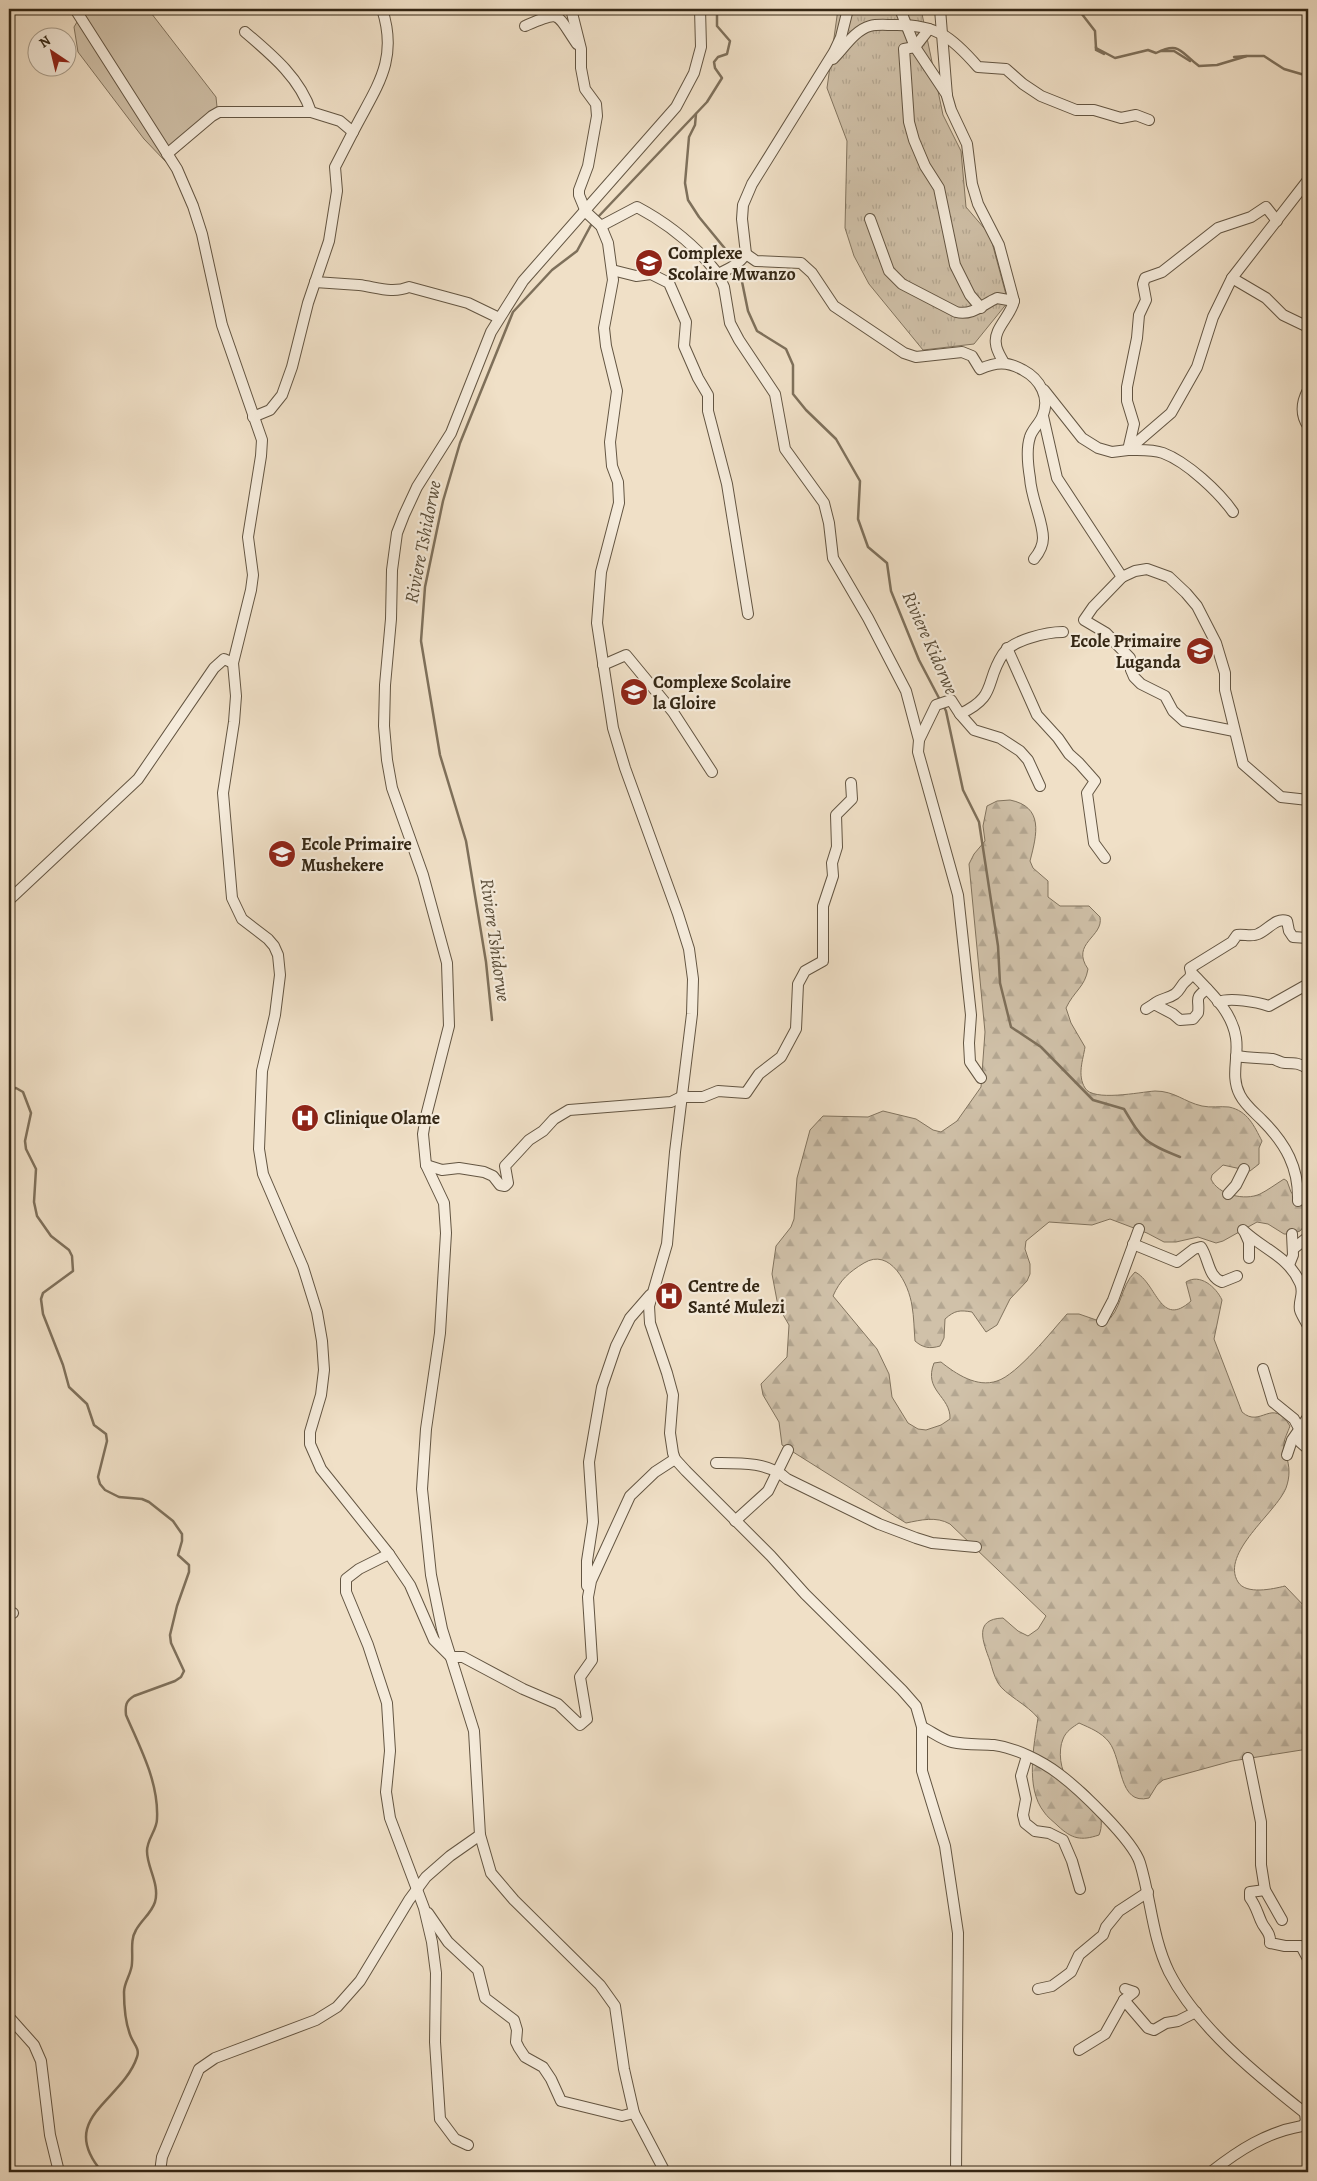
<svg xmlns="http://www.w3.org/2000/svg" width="1317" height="2181" font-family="Alegreya,serif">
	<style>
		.forest { fill: url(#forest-firs); stroke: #82745f }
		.park { fill: url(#park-tufts); stroke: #82745f }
		.pitch { fill: #d0c1a9; stroke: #82745f }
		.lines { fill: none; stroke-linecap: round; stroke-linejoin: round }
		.stream { stroke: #7e705b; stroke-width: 2.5 }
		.minor-casing { stroke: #635542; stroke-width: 12 }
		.minor { stroke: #f5ebdb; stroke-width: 10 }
		.labels { text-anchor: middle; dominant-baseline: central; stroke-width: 4.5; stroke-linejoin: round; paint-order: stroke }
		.poi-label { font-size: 18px; font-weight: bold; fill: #342715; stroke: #f5ebdb; text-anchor: start }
		.water-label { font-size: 19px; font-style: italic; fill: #594c38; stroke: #f5ebdb }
	</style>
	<defs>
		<pattern id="forest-firs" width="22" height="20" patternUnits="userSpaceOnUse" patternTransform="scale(1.25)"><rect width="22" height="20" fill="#d0c1a9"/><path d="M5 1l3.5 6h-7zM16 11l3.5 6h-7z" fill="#b3a691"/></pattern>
		<pattern id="park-tufts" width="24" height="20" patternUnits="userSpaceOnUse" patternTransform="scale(1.25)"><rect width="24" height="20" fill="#d0c1a9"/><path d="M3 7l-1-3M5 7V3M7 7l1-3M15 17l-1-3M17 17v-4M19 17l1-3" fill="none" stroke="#b3a691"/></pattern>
	</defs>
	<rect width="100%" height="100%" fill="#f0e0c7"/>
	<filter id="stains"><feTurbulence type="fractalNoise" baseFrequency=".004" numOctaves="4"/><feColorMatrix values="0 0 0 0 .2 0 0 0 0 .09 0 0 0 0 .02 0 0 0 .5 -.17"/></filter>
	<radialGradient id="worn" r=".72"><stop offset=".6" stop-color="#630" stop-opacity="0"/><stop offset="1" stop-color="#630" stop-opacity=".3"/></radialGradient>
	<path class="forest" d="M1010,800C1044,807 1037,834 1030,861L1033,868L1048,881V897L1060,906H1089L1100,917C1104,937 1070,943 1088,969C1085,987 1074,991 1066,1008L1071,1023L1085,1047C1083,1060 1077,1075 1085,1088C1093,1102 1140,1092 1155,1091C1175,1091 1184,1102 1202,1106C1211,1108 1220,1106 1229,1107C1248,1111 1254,1126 1262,1141L1259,1148V1164L1250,1171L1223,1165L1212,1175L1211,1179C1218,1195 1245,1201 1260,1194C1268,1190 1276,1184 1284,1179L1287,1181L1291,1192L1308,1214L1305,1225L1300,1231L1292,1234H1284L1268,1224L1257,1222L1223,1241L1216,1243L1198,1237L1176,1242H1164L1147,1233L1110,1219L1092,1225L1049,1222L1026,1241L1025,1249L1030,1264V1274L1027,1281L1010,1299L997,1325L986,1332L972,1312C960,1310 955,1310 945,1319L944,1338L940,1346C930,1349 923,1348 915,1341C914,1329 914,1317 912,1306C909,1284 890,1247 864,1263C849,1272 840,1280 833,1296L877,1349L889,1374L892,1397L908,1423L918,1429L926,1430L941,1425L950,1419C951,1396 923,1391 934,1363L941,1362C956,1374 977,1388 997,1381C1017,1375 1052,1331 1067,1314H1079L1105,1323C1122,1311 1120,1286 1135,1272C1157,1283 1160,1329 1191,1301L1186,1282C1200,1273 1216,1287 1222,1300L1214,1339L1242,1412C1261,1429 1272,1396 1290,1426C1288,1432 1284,1439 1284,1444C1283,1447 1285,1452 1286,1455C1290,1467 1290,1477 1286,1488C1276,1513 1220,1553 1238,1582C1246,1595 1273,1589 1285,1586L1308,1610V1749L1232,1761L1163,1780L1157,1785L1149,1798C1118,1806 1123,1760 1109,1742C1101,1732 1090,1728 1079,1723C1073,1727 1066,1731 1063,1739C1058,1750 1060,1772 1069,1780C1072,1783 1079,1784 1083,1787C1096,1796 1106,1819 1099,1835C1081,1841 1072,1839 1058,1826C1053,1821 1047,1817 1044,1812C1025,1788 1034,1745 1038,1718C1028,1705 1004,1694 998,1683C994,1676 992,1668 990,1661C983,1642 973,1619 1003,1618L1018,1631L1028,1636L1038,1629L1046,1616L950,1524C936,1516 921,1520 906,1523L782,1445L779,1422L763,1395L761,1384L787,1357L789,1325L778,1306L772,1274L776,1246L791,1227L794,1219L797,1178L810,1130L823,1116L868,1117L883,1111L916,1119L933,1130L941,1132L957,1121L981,1087L985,1032L969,864L974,854L985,841L983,826L987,806L997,801Z"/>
	<path class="park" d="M838,9H921L943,115L961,151L966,207L990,235L1008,302L974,344L923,350L869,284L854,256L845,228L847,141L827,88Z"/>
	<path class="pitch" d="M97,9H148L216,97L218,117L166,162L144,139L78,52L74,27L80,17Z"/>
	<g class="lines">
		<g class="stream">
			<path d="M1078,9L1095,31L1096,48L1115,58L1148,50L1156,53C1180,41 1180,52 1199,66L1217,65L1247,56H1264L1284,69L1308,76"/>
			<path d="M1096,47V50L1104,54"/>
			<path d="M1161,51H1174L1190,61"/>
			<path d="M1234,57L1246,56"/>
			<path d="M696,114L695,125L689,137L685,183L688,200L699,217L736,262"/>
			<path d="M598,217L707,102L722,78L715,68L714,62L718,57L727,54L730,41L717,26V9"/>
			<path d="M739,267L748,311L757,331L786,349L793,365V394L806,410L836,439L860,481L858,519L868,547L887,563L891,591L919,660L940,700"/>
			<path d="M943,705L946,711L963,790L979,822L998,946L1000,983L1011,1027L1041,1047L1093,1100L1124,1109C1143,1141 1145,1143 1180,1157"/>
			<path d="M492,1020L486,962L466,841L440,755L421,641L425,587L443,501L460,443L513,312L552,270L577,251L591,225"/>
			<path d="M9,1090L16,1088L23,1092L31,1113L25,1141L26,1149L36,1169L34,1202L37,1216L51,1236L69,1250L72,1256L73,1271L43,1293L41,1299L43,1314L63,1365L69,1387L87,1404L94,1425L106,1434L107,1441L98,1477L100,1484L105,1490L119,1497L142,1499L149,1502L173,1521L182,1534V1541L178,1555L189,1565V1572L177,1606L170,1635L171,1643L184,1671L181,1677L175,1681L134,1696C126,1701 125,1705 126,1715C140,1748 159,1782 157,1819C157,1830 147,1839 147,1851C147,1868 160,1884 155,1902C151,1914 142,1919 136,1930C130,1940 133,1952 132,1963C132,1973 124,1982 124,1992C124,2006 125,2023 131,2037C134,2044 140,2049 137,2057C122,2102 56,2118 102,2172"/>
		</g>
		<g class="minor-casing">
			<g id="minor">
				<path d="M75,9L177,169L193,206L202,234L222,325L262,440L261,456L248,537L253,575L251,590L233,663L236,696L234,722L223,793L232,898L242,919L268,939L274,946L278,955L280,975L275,1015L262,1071L259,1149L263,1174L303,1267L317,1312L322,1341L324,1370L321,1395L310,1432V1444L321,1469L389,1554L410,1585L434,1640L451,1657H463L523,1689L558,1704L580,1725L587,1719L580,1677L592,1660L588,1597L591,1581L630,1496L655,1472L675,1459"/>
				<path d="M571,9L581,49V68L585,89L596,104L597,116L588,166L579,190V195L586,212L601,226L608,243L613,280L604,328L606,346L617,391L610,442L612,466L618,482L619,503L601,572L597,623L613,728L625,768L678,914L689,949L693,979L692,1014L675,1152L667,1244L649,1306L650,1323L667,1373L673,1395L670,1433L673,1453L675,1459L686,1471L771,1556L805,1594L902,1690L916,1706L922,1727V1771L945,1846L958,1933L956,2172"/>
				<path d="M900,9L915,47L947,95"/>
				<path d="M940,9L947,96L951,110L967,144L972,184L978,204L999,245L1014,301C1011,316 993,329 996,344C996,350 1001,357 1004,363"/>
				<path d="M525,26C562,10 555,12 577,44"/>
				<path d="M929,29L915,47L904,49L909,122L914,140L925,166L939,188L955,265L970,295L981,308"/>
				<path d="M245,32C272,55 300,78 311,112"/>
				<path d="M833,59C844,48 855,30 870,26C877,24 886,25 893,25C936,24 951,36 978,67L1006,69L1023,84L1041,96L1076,110H1094L1121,118L1136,115L1149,120"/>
				<path d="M167,154L212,116L219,112H311L340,121L353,132C376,87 399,61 382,9"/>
				<path d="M870,219L889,271L902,284L956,312C973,316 983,304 997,298L1014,301"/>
				<path d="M601,226L637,207C669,224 696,246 718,274C729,269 739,264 746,254L742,219L743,205L752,184L834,52L841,37L848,9"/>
				<path d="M746,254L756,261L801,263L812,273L834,306L904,353L916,357L962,352L972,356L980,369C996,362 1007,361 1023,370C1040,379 1051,398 1042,417C1039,424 1032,430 1030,437C1026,449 1028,466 1030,478C1031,498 1043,521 1043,538C1043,546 1039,553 1034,559"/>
				<path d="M612,270L636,276L651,274L669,283L686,322L684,346L698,378L708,395V411L727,484L748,614"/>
				<path d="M718,274L724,287L730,323L739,340L775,394L785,449L824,503L829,523L833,558L868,618L906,691L919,740"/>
				<path d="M1232,278L1266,298L1283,315L1308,327"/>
				<path d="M315,282C330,283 344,284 359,285C376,287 392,294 409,287L468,303L499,318"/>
				<path d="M1308,369V373"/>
				<path d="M1044,390L1082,438L1098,448L1112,452L1128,450L1171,413L1197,367L1213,317L1232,278L1308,180"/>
				<path d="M1308,390C1301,403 1300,414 1308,426"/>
				<path d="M1043,416L1057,478L1122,577L1093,607L1084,620L1106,633L1130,658L1131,670L1134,677L1141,684L1165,696L1173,711L1184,721L1234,731"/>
				<path d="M253,417L270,410L282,395L292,367L308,303L329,241L337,191L335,167L353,132"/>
				<path d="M1233,512C1219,492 1187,462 1163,453C1152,449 1140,450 1128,450L1134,424L1127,401V387L1137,338L1139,315L1146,300L1143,284L1145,278L1162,272L1218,228L1251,217L1266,207L1277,221"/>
				<path d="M1122,577L1135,571L1147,569L1169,577L1186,593L1197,606L1216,643L1225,673V690L1243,764L1281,797L1308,800"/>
				<path d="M1007,648L1037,715L1058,738L1069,754L1079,763L1095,781L1087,793L1094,843L1105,858"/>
				<path d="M603,665L626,655L673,712L712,772"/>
				<path d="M960,714L974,730L1000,738L1020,751L1028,760L1040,786"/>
				<path d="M9,900L138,779L214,668L224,659L233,663"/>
				<path d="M1192,973C1210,992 1232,1011 1236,1038C1239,1058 1230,1076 1240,1095C1245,1105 1254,1112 1262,1120C1286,1144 1299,1168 1298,1201"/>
				<path d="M1218,1002C1230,997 1257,1002 1269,1006L1308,984"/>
				<path d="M1154,1004C1161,998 1168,999 1175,994C1179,991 1180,988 1183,984C1188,978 1193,978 1190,968L1232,942L1237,935C1244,934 1252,937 1258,934C1268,930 1276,917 1287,921L1289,931L1293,937L1308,938"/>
				<path d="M1146,1009L1154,1004L1173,1014L1180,1020L1193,1019L1198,1013C1200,999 1193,999 1207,989"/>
				<path d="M1236,1056C1249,1058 1261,1058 1273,1059C1277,1060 1281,1063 1285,1063C1295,1063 1300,1063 1308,1069"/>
				<path d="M981,1078L970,1062L969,1043L971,1015L958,895L918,752L919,740L936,705L951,700L960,714C998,696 984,683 1003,654C1012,640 1047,632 1063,632"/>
				<path d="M426,1165L442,1170L459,1168L484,1172L493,1176L500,1185L505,1186L508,1183L505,1166L529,1140L543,1131L554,1119L569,1110L671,1102L681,1097H703L718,1091L746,1093L759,1074L781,1057L796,1029L798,984L805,971L823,961V906L833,876L832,863L837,847L836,815L852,799L851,783"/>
				<path d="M1228,1194L1236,1185L1244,1169"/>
				<path d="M1298,1195L1308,1199"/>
				<path d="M1243,1230C1263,1249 1289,1257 1300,1283C1305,1294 1298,1300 1300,1310C1301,1314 1305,1320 1307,1324"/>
				<path d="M1245,1233L1249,1242V1258"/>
				<path d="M1133,1244L1177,1262L1194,1249L1201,1247C1209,1259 1208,1277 1222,1282L1237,1276"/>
				<path d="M1293,1249L1308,1237"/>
				<path d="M1289,1265L1293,1255L1292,1234"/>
				<path d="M1102,1321L1113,1300L1139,1229"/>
				<path d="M1263,1369L1273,1402L1294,1419L1300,1430V1442L1308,1449"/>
				<path d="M1287,1455L1292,1440L1308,1417"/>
				<path d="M716,1463C740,1463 769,1462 787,1479L879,1524L916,1538L932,1543L976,1547"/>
				<path d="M735,1521L768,1491L788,1450"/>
				<path d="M389,1554L359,1569L346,1579V1592L368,1645L387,1703L390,1751L386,1792L390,1818L424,1908L432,1942L436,1973L435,2042L440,2119L455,2139L468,2145"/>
				<path d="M587,1586V1561L593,1522L589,1462L602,1387L616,1346L630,1318L650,1295"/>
				<path d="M9,1615L13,1613"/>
				<path d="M922,1727C931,1731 942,1740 952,1742C966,1745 980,1744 994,1745C1016,1748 1042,1761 1059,1774C1079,1789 1133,1840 1140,1863C1151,1899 1152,1937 1169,1972C1197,2027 1257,2075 1305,2113L1308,2112"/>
				<path d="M1027,1756L1021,1776L1026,1799L1023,1815L1025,1823L1035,1831L1049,1833L1063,1840L1072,1861L1080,1889"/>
				<path d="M1248,1758L1261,1822V1865L1265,1890L1282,1920"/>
				<path d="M1265,1890L1250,1892V1898C1256,1906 1257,1912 1261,1921C1264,1929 1271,1932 1270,1943L1285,1946H1301L1308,1959"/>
				<path d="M428,1913L448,1942L478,1970L485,1998L514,2020L517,2030L516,2042L519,2048L525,2057L543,2067L551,2079L561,2101L622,2116L634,2113"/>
				<path d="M1038,1989L1052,1986L1063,1978L1071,1972L1079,1955L1103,1935L1106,1927L1119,1911L1148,1892"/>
				<path d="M1124,2000L1134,1992L1125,1989"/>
				<path d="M9,2017L34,2045L41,2061L50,2135L59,2172"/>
				<path d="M1079,2050L1105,2034L1124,2000L1148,2028L1154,2030L1166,2023L1178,2021L1196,2012"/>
				<path d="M160,2172L162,2157L199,2069L215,2058L316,2020L337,2007L360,1981L409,1900L426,1877L450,1856L480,1835"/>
				<path d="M665,2172L634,2113L624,2069L615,2006L600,1985L514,1900L491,1873L480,1835L474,1731L442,1629L431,1575L422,1489L426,1429L440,1333L446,1233L444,1203L426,1165L423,1134L426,1116L449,1026L447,963L423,875L392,788L387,760L384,726L385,685L391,619L392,570L397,533L404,515L417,487L451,433L491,332L523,281L676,107L694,73L701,47L700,9"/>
				<path d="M1211,2172C1239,2150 1267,2132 1302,2126L1306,2122L1305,2113"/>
			</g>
		</g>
		<use href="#minor" class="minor"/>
	</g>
	<defs>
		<g id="school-disc" transform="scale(1.4375)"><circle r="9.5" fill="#8f2418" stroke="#f5ebdb"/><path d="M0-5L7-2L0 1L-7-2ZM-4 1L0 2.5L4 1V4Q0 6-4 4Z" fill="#fff"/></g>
		<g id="hospital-disc" transform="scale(1.4375)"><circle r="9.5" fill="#8f2418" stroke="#f5ebdb"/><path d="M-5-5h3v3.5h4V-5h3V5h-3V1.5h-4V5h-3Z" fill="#fff"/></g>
	</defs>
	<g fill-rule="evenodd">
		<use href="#school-disc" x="649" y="263"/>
		<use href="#school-disc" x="1200" y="651"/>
		<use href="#school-disc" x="634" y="692"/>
		<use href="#school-disc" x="282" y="854"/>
		<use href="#hospital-disc" x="305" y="1118"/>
		<use href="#hospital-disc" x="669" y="1296"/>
	</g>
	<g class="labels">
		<g class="poi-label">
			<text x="668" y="253">Complexe<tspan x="668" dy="21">Scolaire Mwanzo</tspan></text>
			<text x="1181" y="641" text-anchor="end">Ecole Primaire<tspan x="1181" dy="21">Luganda</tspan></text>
			<text x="653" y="682">Complexe Scolaire<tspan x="653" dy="21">la Gloire</tspan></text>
			<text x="301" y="844">Ecole Primaire<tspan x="301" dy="21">Mushekere</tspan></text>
			<text x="324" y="1118">Clinique Olame</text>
			<text x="688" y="1286">Centre de<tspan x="688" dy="21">Santé Mulezi</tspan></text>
		</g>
		<g class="water-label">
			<text transform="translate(423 542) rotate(-79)">Riviere Tshidorwe</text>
			<text transform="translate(930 643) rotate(66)">Riviere Kidorwe</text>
			<text transform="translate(495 940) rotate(82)">Riviere Tshidorwe</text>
		</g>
	</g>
	<rect width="1317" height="2181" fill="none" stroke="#f0e0c7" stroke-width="30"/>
	<rect x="10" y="10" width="1297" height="2161" fill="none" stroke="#342715" stroke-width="2.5"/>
	<rect x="15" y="15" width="1287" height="2151" fill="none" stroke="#342715"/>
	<g transform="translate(52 52) rotate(325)"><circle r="24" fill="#f5ebdb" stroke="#a89d8c"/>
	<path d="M0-4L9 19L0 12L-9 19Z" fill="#8f2418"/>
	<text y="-8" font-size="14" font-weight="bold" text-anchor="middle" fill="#342715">N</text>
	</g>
	<rect width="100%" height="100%" filter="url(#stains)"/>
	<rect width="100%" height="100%" fill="url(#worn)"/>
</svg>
